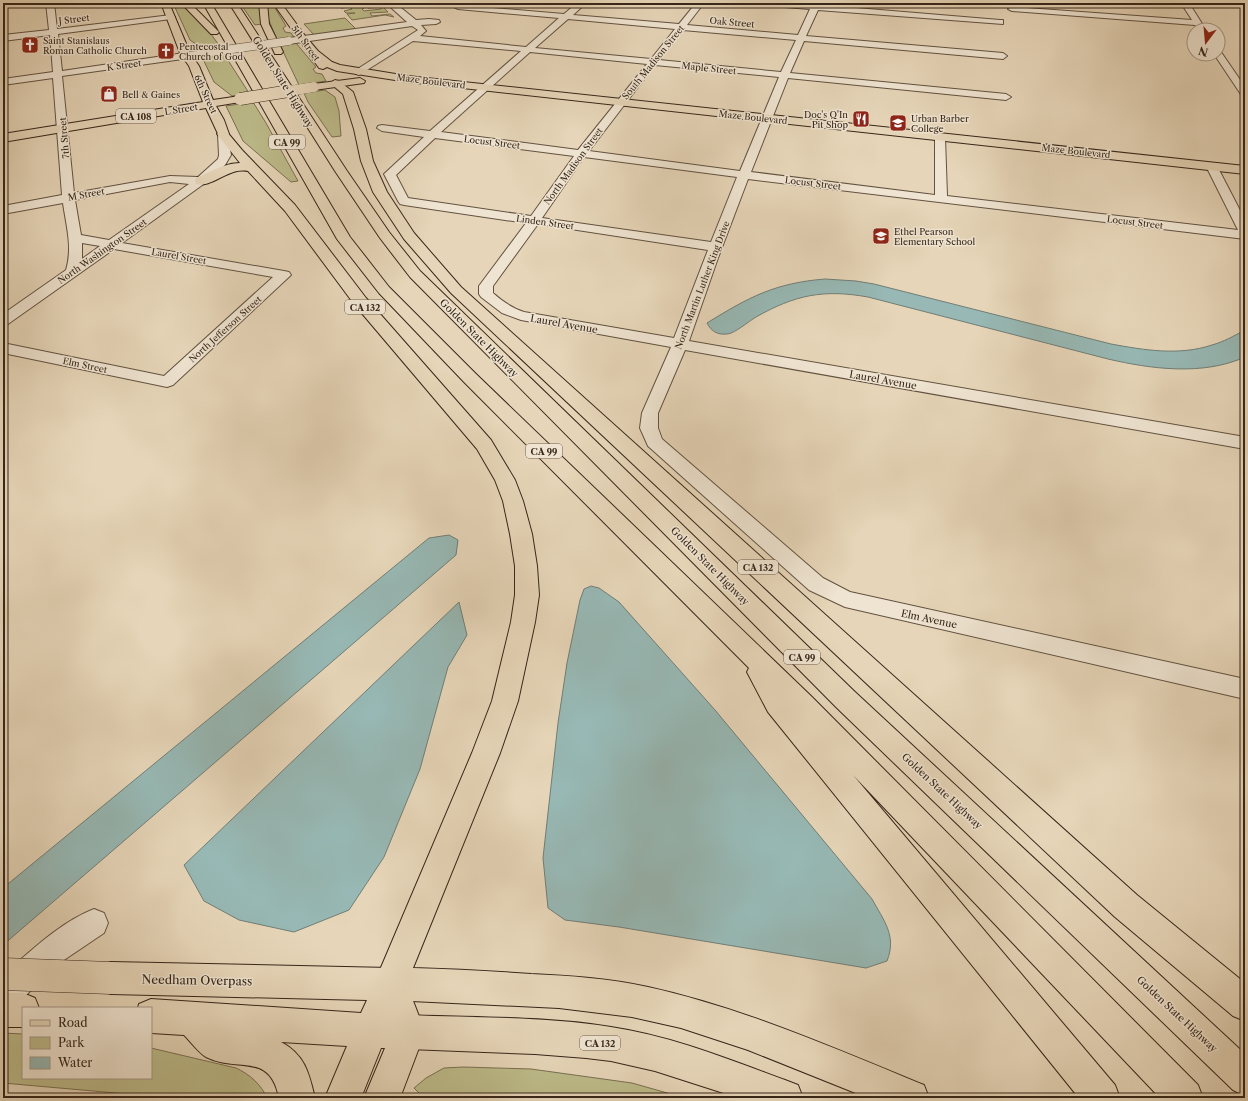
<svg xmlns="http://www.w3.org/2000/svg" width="1248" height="1101" font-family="'Libre Caslon Text',serif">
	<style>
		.green { fill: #bdbb8a; stroke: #7a7052 }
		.water { fill: #97b8b4; stroke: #707e76 }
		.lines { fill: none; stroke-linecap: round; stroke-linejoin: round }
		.minor-casing { stroke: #625241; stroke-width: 2 }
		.major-casing { stroke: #362619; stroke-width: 2 }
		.highway-casing { stroke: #362619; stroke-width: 2 }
		.minor { fill: #efe4d1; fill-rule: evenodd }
		.major { fill: #e6d5b8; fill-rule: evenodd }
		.highway { fill: #e6d5b8; fill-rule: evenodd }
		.minor-bridge-casing { stroke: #625241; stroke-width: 9; stroke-linecap: butt }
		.major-bridge-far2-casing { stroke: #362619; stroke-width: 10; stroke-linecap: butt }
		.major-bridge-far1-casing { stroke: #362619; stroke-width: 13; stroke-linecap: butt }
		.major-bridge-casing { stroke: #362619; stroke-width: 33; stroke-linecap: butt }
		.minor-bridge { stroke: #efe4d1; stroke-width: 8 }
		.major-bridge-far2 { stroke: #e6d5b8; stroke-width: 10 }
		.major-bridge-far1 { stroke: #e6d5b8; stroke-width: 12 }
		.major-bridge { stroke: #e6d5b8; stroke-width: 32 }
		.labels { text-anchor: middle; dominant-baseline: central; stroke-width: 3; stroke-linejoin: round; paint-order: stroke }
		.far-street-label { font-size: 9px; fill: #362619; stroke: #efe4d1 }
		.far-poi-label { font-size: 9px; fill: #362619; stroke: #efe4d1; text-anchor: start }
		.shield { fill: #efe4d1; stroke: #6e5f50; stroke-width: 1 }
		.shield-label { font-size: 9px; font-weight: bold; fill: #362619 }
		.street-label { font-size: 10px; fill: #362619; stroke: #efe4d1 }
		.near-street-label { font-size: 12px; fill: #362619; stroke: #efe4d1 }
	</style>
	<rect width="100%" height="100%" fill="#e6d5b8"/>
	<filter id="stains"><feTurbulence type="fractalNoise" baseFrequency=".005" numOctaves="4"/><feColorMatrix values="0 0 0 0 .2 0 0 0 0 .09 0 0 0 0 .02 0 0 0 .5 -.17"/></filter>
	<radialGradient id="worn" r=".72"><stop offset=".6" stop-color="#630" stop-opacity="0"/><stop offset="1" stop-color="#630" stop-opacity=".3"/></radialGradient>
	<g class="green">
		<path d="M173,3H180L201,20L221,48L204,50L190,40Z"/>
		<path d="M240,3H259L262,24L255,25Z"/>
		<path d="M267,3H272L286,26L283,28L285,32L291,33L294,37L277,40L268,18Z"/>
		<path d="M374,3H379L388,12L370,13L372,16L390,14L394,17L385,15L352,20L347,14L355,13H346L344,11L352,9L349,7L341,8L359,6L353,7H361L364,8L362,9L364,11L381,9L382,7L368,8L377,6H378L377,4L366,5Z"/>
		<path d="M345,18L356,29L314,35L304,24Z"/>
		<path d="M296,43L316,67L313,69L316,73L322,74L326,81L299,85L280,45Z"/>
		<path d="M224,54L249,93L232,96L214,82L202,57Z"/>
		<path d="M325,90L335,97L339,111L341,136L332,137L308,102L304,93Z"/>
		<path d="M253,102L266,123L298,181L291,182L243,141L226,106Z"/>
		<path d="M3,1033L23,1034V1078H151V1048L236,1068C249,1074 261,1084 267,1098H172L3,1083Z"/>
		<path d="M463,1067L531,1069L632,1083L685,1098H419L421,1095L414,1088L426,1078L444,1068Z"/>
	</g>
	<g class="water">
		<path d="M825,279L856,281L874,284L1111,344C1144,350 1179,356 1212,345C1223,342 1234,336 1245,330V357C1203,376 1151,369 1108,359L868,297C823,289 795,295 756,317C749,321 734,334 727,334C717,335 711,331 707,323C749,297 775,283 825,279Z"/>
		<path d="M449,535L458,540L456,555L3,945V888L429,538Z"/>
		<path d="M591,586L599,588L619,602L715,710L872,899C884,921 897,936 887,961L866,968L619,927L565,920L548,908L543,858L558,723L567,663L580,600L584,589Z"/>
		<path d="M459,602L467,635L448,667L420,769L384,857L349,910L294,932L239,920L204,901L184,865Z"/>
	</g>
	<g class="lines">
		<g class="minor-casing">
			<g id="minor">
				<path d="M3,3H9L3,5Z"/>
				<path d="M46,3H54L57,29L171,15L175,17L171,19L58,34L62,71L211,49L215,52L211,55L62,76L74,193L170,176L198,177L218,159L219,155L218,134L223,131L227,132L231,155L225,165L205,183L122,243L284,271L289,272L291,275L173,385L167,387L3,353V343L164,376L273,277L114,249L8,324L3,325V314L66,270C73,247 66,225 63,203L3,214V206L62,195L53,78L3,85V79L53,72L50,35L3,41V35L49,30ZM170,182L189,184L109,240L81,235L75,200ZM82,243L100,246L82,259Z"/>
				<path d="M386,3H395L416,20L429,19L439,20L440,22L436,24L421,25L426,31L420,36L526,47L559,18L458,9L454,7L458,5L564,14L577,3H586L573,15L679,24L696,3H704L687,25L798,35L810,9L759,5L755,3L812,5L813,3H821L820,5L1000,20H1003V24L818,10L806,36L1003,53L1007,56L1003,59L804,41L790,73L1006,94L1011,97L1006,100L788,78L751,172L935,195V137L940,134L945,137L947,196L1238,230L1206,166L1208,164H1216L1245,220V239L748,179L718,258L689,341L1245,437V449L685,350L658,413V428L662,439L823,578L850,592L1245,679V699L845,607L809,590L648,446L640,428L642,413L671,347L521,320L502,313L481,297L479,294V286L526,223L404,205L400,204L398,201L384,174L424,137L382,131L377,128L378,126L382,125L430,131L521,51L413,41L359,75L356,74L354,72L356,70L418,30L412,26L289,44L285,41L289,38L407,22ZM568,19L675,29L651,59L535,48ZM683,30L796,40L781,72L659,60ZM530,52L647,64L578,150L441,132ZM655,65L779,77L740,171L589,151ZM435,138L574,156L531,216L408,198L396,175ZM584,157L737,177L711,242L542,218ZM538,224L708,250L674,338L524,312C512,308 502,301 493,293V286Z"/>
				<path d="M1181,3H1189L1206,30H1198L1195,25L1012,11L1008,9L1012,7L1192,20Z"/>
				<path d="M1218,51L1221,52L1245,87V97L1242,96L1214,54H1218Z"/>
				<path d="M94,909L104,913L108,923L104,933L64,960L14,1006L3,1010V975C31,951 59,923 94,909Z"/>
			</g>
		</g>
		<g class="major-casing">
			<g id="major">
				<path d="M161,3H169L190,53L199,66L213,100L240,96L245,99L240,102L216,106L224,120L229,134L227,136H219L206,108L3,142V134L203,102L189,66L180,53Z"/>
				<path d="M273,3H281L306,37L318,51L332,62L340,65L408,76L1245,166V174L408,82L337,71L327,67L323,69L319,68Z"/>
				<path d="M360,78L365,81L364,83L314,90L309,87L314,84Z"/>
				<path d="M111,962L390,968L402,972L425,1032L400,1098H364L385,1048H381L361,1098H325L347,1046L281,1042C305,1055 309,1073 315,1098H279C270,1051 237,1073 206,1057C198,1052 191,1042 184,1035L151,1033V1008H138L139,1004L151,999L361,1013L367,1000L111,994L99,990L95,978L99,966Z"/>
				<path d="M3,993H23L35,998L39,1008H23V1027H3Z"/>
			</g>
		</g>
		<g class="highway-casing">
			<g id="highway">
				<path d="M181,3H190L219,32L217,34H211Z"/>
				<path d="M203,3H211L350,237L389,287L476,374L812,697L1198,1085L1203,1098H1160L853,775L1115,1085L1120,1098H1079L768,712L747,672L749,668L464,382L379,293L337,239Z"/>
				<path d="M229,3H237L347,171L389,232L420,271L855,692L1245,1054V1096L1233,1090L837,708L410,277L380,238L335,171Z"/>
				<path d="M259,3H267L269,24L283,52L281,54H275L261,24Z"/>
				<path d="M335,80L339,81L353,92L366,129L373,161L387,192L414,233L461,287L1137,895L1245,983V1021L1233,1016L1115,917L451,293L404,239L373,192L361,161L354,129L343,94L330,83Z"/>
				<path d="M223,131L227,132L242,150L295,205L366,298L491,440L515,480L523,501L532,534L537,566L539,595L535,622L518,701L500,753L413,968C452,969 491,971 531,974C570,976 609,978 648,987C743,1008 834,1048 924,1085L929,1098H868L748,1050L681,1028L632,1017L559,1008L390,1000L378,996L374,984L472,753L492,701L511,622L515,595V566L510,534L503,501L495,480L477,449L354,304L285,211L248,171C228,167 213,188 196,184L195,181L196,178C211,172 224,163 240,163L217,134L219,132Z"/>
				<path d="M408,1015C475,1018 544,1016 611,1027C671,1036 728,1059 785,1080L798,1085L803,1098H739L655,1071L611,1061L586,1058L535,1054L408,1049L396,1044L391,1032L396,1020Z"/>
			</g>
		</g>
		<use href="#minor" class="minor"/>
		<use href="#major" class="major"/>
		<use href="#highway" class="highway"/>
		<g class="minor-bridge-casing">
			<path id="minor-bridge" d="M211,52L289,41"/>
		</g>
		<g class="major-bridge-far2-casing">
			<path id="major-bridge-far2" d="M283,92L314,87"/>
		</g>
		<g class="major-bridge-far1-casing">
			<path id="major-bridge-far1" d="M240,99L289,91"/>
		</g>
		<g class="major-bridge-casing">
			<path id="major-bridge" d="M3,974L111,978"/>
		</g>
		<use href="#minor-bridge" class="minor-bridge"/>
		<use href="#major-bridge-far2" class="major-bridge-far2"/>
		<use href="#major-bridge-far1" class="major-bridge-far1"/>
		<use href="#major-bridge" class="major-bridge"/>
	</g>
	<defs>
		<g id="church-square" transform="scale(0.9)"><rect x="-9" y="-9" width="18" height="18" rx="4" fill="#8f2418" stroke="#efe4d1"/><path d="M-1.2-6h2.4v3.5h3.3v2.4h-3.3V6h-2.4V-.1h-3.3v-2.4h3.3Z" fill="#fff"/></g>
		<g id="shop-square" transform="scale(0.9)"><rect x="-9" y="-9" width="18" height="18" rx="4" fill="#8f2418" stroke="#efe4d1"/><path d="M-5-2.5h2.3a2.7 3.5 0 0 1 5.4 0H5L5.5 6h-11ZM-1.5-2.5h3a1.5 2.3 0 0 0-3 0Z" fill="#fff"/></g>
		<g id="restaurant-square" transform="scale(0.9)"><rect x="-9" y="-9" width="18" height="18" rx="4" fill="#8f2418" stroke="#efe4d1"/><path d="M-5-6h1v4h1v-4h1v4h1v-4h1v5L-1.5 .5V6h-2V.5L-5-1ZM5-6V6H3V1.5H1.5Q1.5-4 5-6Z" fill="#fff"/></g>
		<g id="school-square" transform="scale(0.9)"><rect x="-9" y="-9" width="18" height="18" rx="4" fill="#8f2418" stroke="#efe4d1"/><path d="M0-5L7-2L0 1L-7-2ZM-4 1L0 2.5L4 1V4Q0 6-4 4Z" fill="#fff"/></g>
	</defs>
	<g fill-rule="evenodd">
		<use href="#church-square" x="30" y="45"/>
		<use href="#church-square" x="166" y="51"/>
		<use href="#shop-square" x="109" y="94"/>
		<use href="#restaurant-square" x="861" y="119"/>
		<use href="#school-square" x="898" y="123"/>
		<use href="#school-square" x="881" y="236"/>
	</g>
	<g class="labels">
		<g class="far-street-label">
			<text transform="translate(74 19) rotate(-7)">J Street</text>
			<text transform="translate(732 22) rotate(5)">Oak Street</text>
			<text transform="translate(306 43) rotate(54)">5th Street</text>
			<text transform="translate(653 62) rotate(-51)">South Madison Street</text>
			<text transform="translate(124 65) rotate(-8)">K Street</text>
			<text transform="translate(709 68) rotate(6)">Maple Street</text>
			<text transform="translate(431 81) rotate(7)">Maze Boulevard</text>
			<text transform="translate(206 94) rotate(65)">6th Street</text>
			<text transform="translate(181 109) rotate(-9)">L Street</text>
			<text transform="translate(753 117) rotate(6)">Maze Boulevard</text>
			<text transform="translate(64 138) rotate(-95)">7th Street</text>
			<text transform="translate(492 142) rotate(7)">Locust Street</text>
			<text transform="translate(1076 151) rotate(6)">Maze Boulevard</text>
			<text transform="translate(573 166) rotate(-54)">North Madison Street</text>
			<text transform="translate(813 183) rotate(7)">Locust Street</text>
			<text transform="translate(86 194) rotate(-10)">M Street</text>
			<text transform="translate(545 222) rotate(8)">Linden Street</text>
			<text transform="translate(1135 222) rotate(7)">Locust Street</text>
			<text transform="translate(102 251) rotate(-35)">North Washington Street</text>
			<text transform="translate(179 256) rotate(10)">Laurel Street</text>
			<text transform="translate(702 285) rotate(-69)">North Martin Luther King Drive</text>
			<text transform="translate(225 329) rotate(-42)">North Jefferson Street</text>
			<text transform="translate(85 365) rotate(12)">Elm Street</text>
		</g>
		<g class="far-poi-label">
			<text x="43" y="40">Saint Stanislaus<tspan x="43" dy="10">Roman Catholic Church</tspan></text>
			<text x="179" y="46">Pentecostal<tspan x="179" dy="10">Church of God</tspan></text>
			<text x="122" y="94">Bell &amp; Gaines</text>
			<text x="848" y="114" text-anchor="end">Doc's Q'In<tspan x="848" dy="10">Pit Shop</tspan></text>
			<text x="911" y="118">Urban Barber<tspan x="911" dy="10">College</tspan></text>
			<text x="894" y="231">Ethel Pearson<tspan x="894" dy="10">Elementary School</tspan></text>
		</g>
		<g class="shield">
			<rect x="116" y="109" width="40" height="14" rx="3"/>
			<rect x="269" y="135" width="36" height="14" rx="3"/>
			<rect x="345" y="300" width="40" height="14" rx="3"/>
			<rect x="526" y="444" width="36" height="14" rx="3"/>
			<rect x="738" y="560" width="40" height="14" rx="3"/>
			<rect x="784" y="650" width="36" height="14" rx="3"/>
			<rect x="580" y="1036" width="40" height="14" rx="3"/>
		</g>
		<g class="shield-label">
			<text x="136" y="116">CA 108</text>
			<text x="287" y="142">CA 99</text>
			<text x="365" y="307">CA 132</text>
			<text x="544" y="451">CA 99</text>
			<text x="758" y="567">CA 132</text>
			<text x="802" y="657">CA 99</text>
			<text x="600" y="1043">CA 132</text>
		</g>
		<g class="street-label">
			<text transform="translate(283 82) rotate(58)">Golden State Highway</text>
			<text transform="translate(564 324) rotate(10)">Laurel Avenue</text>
			<text transform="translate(479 338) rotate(45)">Golden State Highway</text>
			<text transform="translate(883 380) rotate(10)">Laurel Avenue</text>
			<text transform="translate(710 566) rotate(45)">Golden State Highway</text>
			<text transform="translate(929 619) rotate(12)">Elm Avenue</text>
			<text transform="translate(942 791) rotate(43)">Golden State Highway</text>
			<text transform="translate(1177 1014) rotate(43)">Golden State Highway</text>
		</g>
		<g class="near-street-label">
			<text transform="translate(197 980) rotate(1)">Needham Overpass</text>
		</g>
	</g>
	<rect width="1248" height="1101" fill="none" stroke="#e6d5b8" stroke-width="16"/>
	<rect x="4" y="4" width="1240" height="1093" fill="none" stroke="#362619" stroke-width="2"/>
	<rect x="8" y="8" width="1232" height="1085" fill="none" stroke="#362619"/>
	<rect x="22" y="1007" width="130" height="72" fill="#efe4d1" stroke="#a59887"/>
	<rect x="30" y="1020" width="20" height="6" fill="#e6d5b8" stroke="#a59887"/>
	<text x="58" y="1027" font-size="12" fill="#362619">Road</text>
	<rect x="30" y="1037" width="20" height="12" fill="#bdbb8a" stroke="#a59887"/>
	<text x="58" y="1047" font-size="12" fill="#362619">Park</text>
	<rect x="30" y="1057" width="20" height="12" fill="#97b8b4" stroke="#a59887"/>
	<text x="58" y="1067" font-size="12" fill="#362619">Water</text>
	<g transform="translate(1206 42) rotate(196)"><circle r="19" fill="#efe4d1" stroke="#a59887"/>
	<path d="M0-3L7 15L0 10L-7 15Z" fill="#8f2418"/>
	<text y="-6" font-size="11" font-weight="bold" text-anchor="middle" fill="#362619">N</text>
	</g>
	<rect width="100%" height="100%" filter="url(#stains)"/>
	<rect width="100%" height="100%" fill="url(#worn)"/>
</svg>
